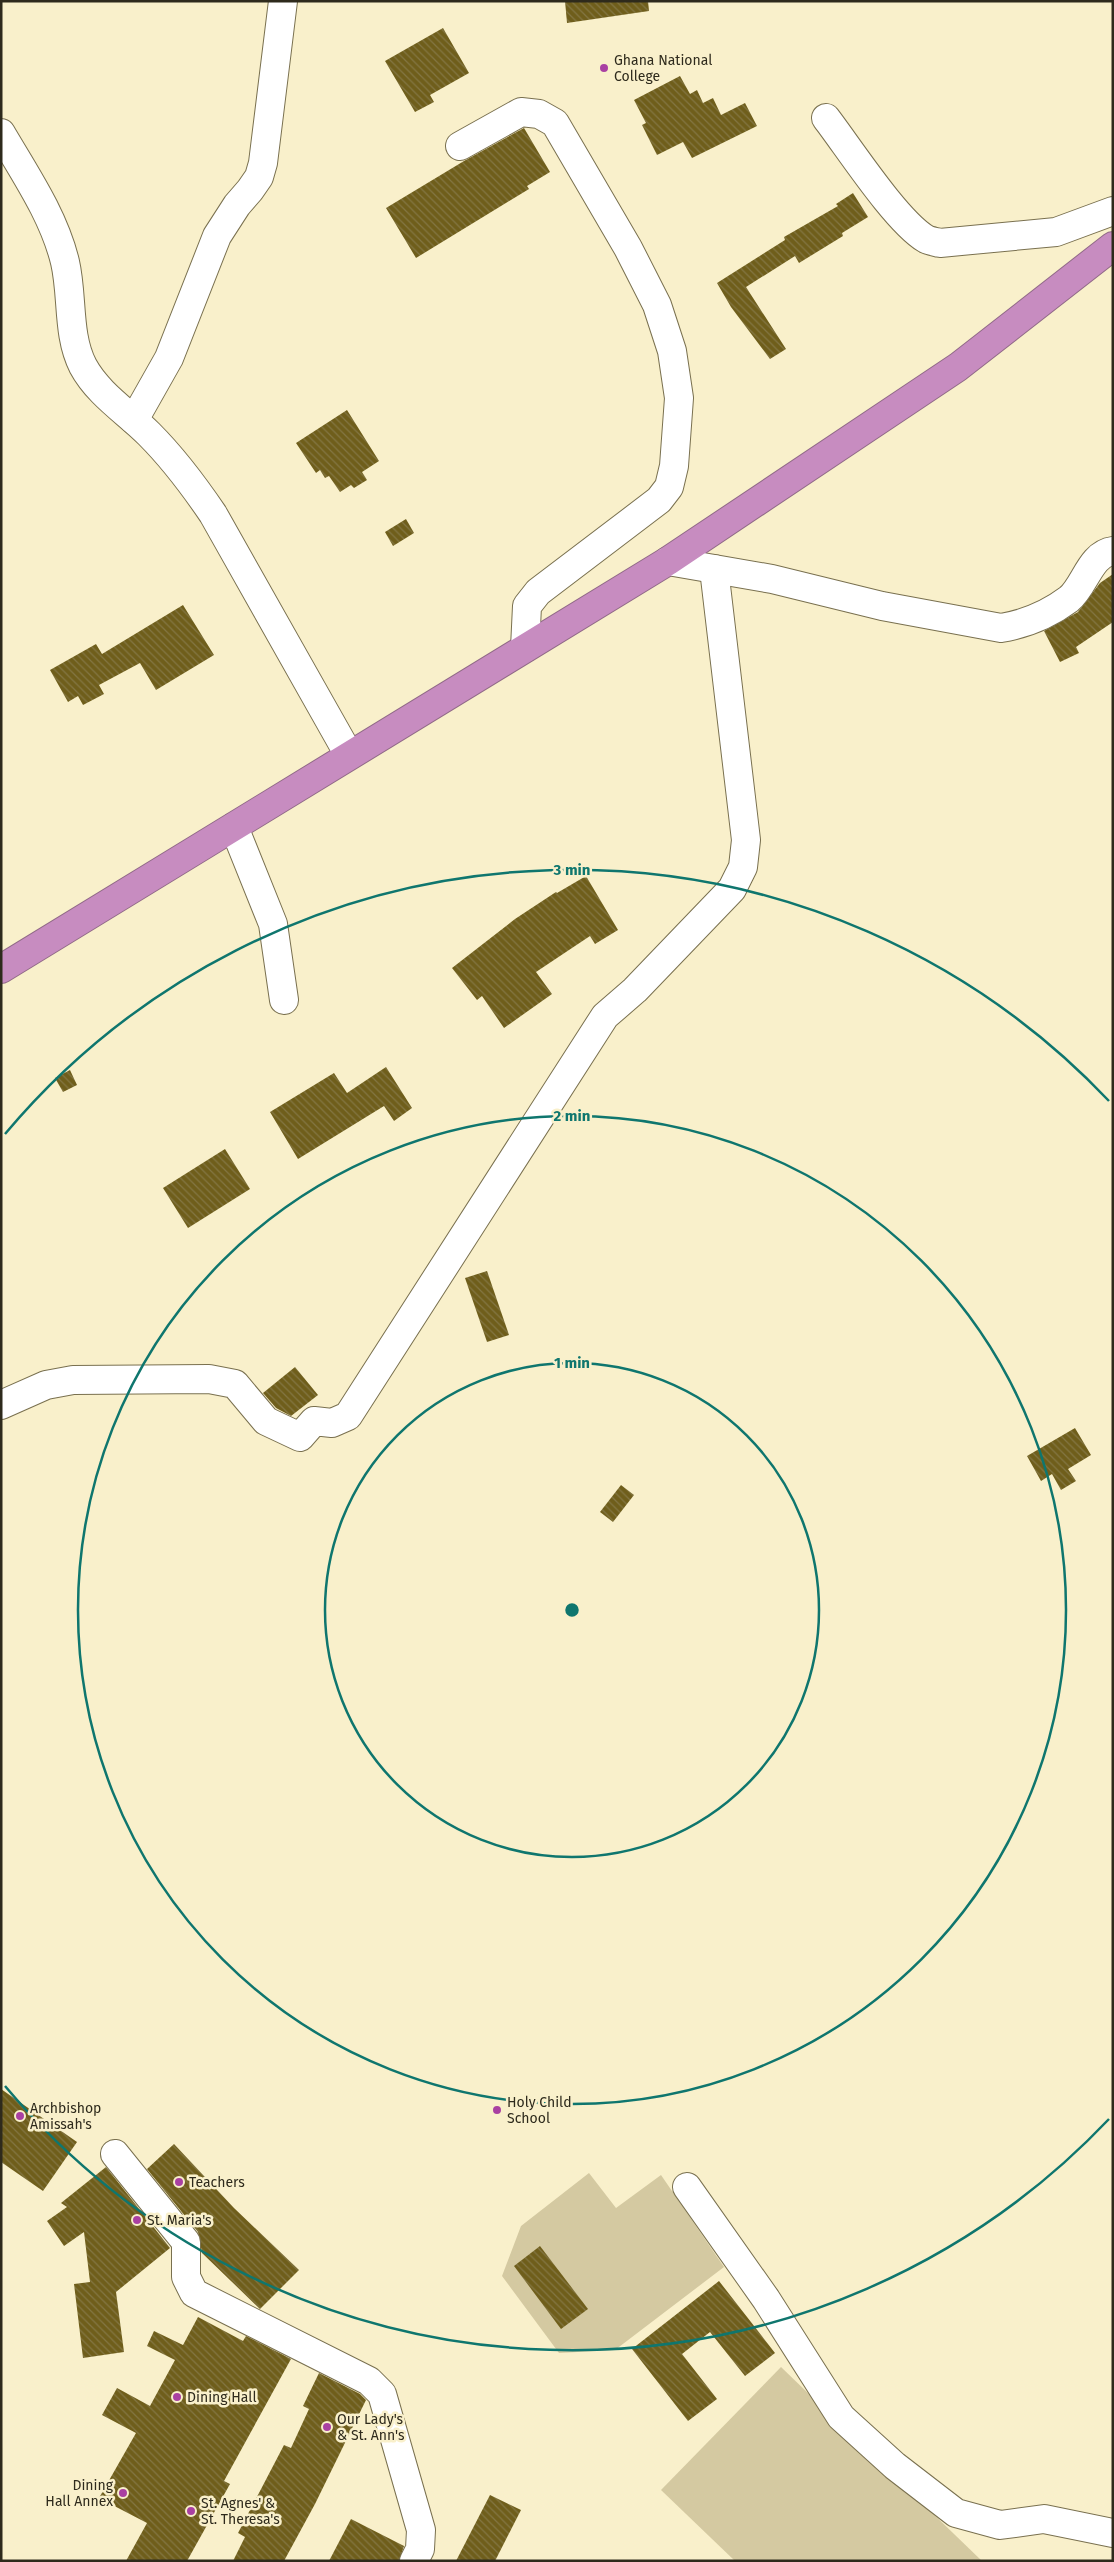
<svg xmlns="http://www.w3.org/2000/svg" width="1114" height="2562" font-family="'Fira Sans',sans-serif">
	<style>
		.green { fill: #d4c9a1 }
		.building { fill: url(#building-back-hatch) }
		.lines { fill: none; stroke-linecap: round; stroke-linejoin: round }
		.minor-casing { stroke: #79704f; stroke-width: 30 }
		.highway-casing { stroke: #916a87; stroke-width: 30 }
		.minor { stroke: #fff; stroke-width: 28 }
		.highway { stroke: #c78cc0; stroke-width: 28 }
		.ring { fill: none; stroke: #0f766e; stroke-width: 2.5 }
		.poi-dot { fill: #a940a2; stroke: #f9f0cb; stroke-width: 2 }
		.labels { text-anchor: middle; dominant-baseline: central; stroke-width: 5; stroke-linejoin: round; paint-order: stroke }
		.poi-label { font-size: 14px; fill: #2e2a1c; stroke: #f9f0cb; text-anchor: start }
		.centre { fill: #0f766e; stroke: #f9f0cb; stroke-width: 2.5 }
		.ring-label { font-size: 15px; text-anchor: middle; font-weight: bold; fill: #0f766e; stroke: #f9f0cb; stroke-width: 5; stroke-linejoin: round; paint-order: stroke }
	</style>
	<defs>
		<pattern id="building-back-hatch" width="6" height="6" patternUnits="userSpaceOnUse" patternTransform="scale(1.25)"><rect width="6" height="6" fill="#6f5e1b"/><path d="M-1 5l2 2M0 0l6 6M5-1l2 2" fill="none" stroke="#837643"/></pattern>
	</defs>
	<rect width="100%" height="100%" fill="#f9f0cb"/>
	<g class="green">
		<path d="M589,2173L616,2208L661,2175L724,2267L615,2350L559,2353L502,2276L521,2226Z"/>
		<path d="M781,2367L982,2561H735L661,2490Z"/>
	</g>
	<g class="building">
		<path d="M565,1H648L649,11L567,23Z"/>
		<path d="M443,28L469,73L430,95L434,102L415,112L385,61Z"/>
		<path d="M680,76L690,94L697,90L703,103L713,98L721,115L745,103L757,126L692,158L683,142L657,155L642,125L646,123L634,100Z"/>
		<path d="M524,128L550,172L527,186L529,189L416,258L386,208L464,161Z"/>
		<path d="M853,193L868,217L842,233L843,236L799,263L795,256L746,287L786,349L770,359L731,307L717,283L785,240L784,237L838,206L836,204Z"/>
		<path d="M347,410L379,461L362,472L367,480L354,488L351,485L340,492L329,476L325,478L320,470L316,473L296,443Z"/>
		<path d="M406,519L414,533L393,546L385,532Z"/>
		<path d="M1113,574V622L1076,647L1079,653L1060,662L1044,631L1078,612L1100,583Z"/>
		<path d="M183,605L214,655L156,690L140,663L99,685L104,694L83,705L78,696L68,702L50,670L96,644L102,654Z"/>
		<path d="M586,876L618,930L595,944L590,936L536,972L552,994L504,1028L482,996L477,1000L452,968L515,919L556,892L557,893Z"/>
		<path d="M386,1067L412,1108L394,1121L384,1106L298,1159L270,1112L334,1073L347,1093Z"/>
		<path d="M70,1070L77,1085L63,1092L55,1078Z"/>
		<path d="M225,1149L250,1189L188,1228L163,1188Z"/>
		<path d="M487,1271L509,1335L487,1342L465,1278Z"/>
		<path d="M295,1367L318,1395L291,1416L276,1408L263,1393Z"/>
		<path d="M1075,1428L1091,1455L1068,1469L1076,1481L1061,1490L1052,1474L1041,1481L1027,1456Z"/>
		<path d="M621,1485L634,1495L613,1522L600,1512Z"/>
		<path d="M1,2089L77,2142L43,2191L1,2162Z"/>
		<path d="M174,2144L234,2208L299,2270L260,2309L202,2253L198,2232L147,2169Z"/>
		<path d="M106,2167L170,2248L116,2292L124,2352L83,2358L74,2284L90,2282L84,2232L64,2246L47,2221L67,2207L61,2203Z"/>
		<path d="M540,2246L588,2309L561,2329L514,2266Z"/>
		<path d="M719,2281L775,2353L745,2376L710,2332L682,2354L717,2399L688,2421L632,2349Z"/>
		<path d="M198,2317L243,2341L246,2336L291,2359L224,2481L230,2484L187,2561H126L147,2523L99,2498L136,2433L102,2415L117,2388L150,2406L175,2360L147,2346L154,2331L183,2345Z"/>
		<path d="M319,2373L360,2394L366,2400L315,2504L284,2561H233L245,2537L238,2533L284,2445L291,2448L309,2409L303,2406Z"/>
		<path d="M490,2495L521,2510L495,2561H456Z"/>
		<path d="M351,2519L404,2546L399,2561H329Z"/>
	</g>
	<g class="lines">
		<g class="minor-casing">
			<g id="minor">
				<path d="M826,118C849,148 896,221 926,239C930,241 936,242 940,243L1056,232L1113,211"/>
				<path d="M1,133C25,174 54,216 65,262C73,296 67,335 83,366C98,394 127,412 149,434C173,458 194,486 213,514L349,755"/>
				<path d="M460,146L521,112L539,114L555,123L628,248L657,305L672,351L679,398L674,466L669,487L659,500L538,592L527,606L525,648"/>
				<path d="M134,420L169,358L217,236L237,205L250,190L259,177L263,163L283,1"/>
				<path d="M668,561L772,579L882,606L1001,628C1025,624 1049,614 1069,599C1085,586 1090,554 1113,551"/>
				<path d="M234,827L273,924L284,1000"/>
				<path d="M1,1405L46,1385L73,1380L209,1379L235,1384L266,1421L300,1437L314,1421L332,1423L348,1416L605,1016L635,990L732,889L743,867L746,840L714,569"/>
				<path d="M115,2154L186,2242V2277L194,2293L369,2381L382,2394L421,2530L420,2549L414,2561"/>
				<path d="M687,2187L766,2299L841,2417L895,2466L956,2513L1000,2525L1044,2519L1113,2533"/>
			</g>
		</g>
		<g class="highway-casing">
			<path id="highway" d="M1,969L668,561L958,367L1113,246"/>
		</g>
		<use href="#minor" class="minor"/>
		<use href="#highway" class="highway"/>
	</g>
	<g class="ring">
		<circle cx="572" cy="1610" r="247"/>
		<circle cx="572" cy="1610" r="494"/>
		<path d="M1109 2119A740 740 0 0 1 5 2086M5 1134A740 740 0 0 1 1109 1101"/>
	</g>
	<g class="poi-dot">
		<circle cx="604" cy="68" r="5"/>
		<circle cx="497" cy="2110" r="5"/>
		<circle cx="20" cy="2116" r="5"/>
		<circle cx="179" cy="2182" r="5"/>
		<circle cx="137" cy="2220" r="5"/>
		<circle cx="177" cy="2397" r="5"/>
		<circle cx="327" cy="2427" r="5"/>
		<circle cx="123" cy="2493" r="5"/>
		<circle cx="191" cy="2511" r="5"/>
	</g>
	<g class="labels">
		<g class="poi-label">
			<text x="614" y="60">Ghana National<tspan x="614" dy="16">College</tspan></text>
			<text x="507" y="2102">Holy Child<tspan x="507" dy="16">School</tspan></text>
			<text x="30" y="2108">Archbishop<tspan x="30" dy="16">Amissah's</tspan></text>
			<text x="189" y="2182">Teachers</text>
			<text x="147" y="2220">St. Maria's</text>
			<text x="187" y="2397">Dining Hall</text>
			<text x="337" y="2419">Our Lady's<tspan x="337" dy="16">&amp; St. Ann's</tspan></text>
			<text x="113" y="2485" text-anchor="end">Dining<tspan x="113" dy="16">Hall Annex</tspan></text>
			<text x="201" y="2503">St. Agnes' &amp;<tspan x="201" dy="16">St. Theresa's</tspan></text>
		</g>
	</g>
	<circle cx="572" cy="1610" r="8" class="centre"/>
	<g class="ring-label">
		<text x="572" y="875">3 min</text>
		<text x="572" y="1121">2 min</text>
		<text x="572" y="1368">1 min</text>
	</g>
	<rect width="1114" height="2562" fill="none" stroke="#2e2a1c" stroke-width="5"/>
</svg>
